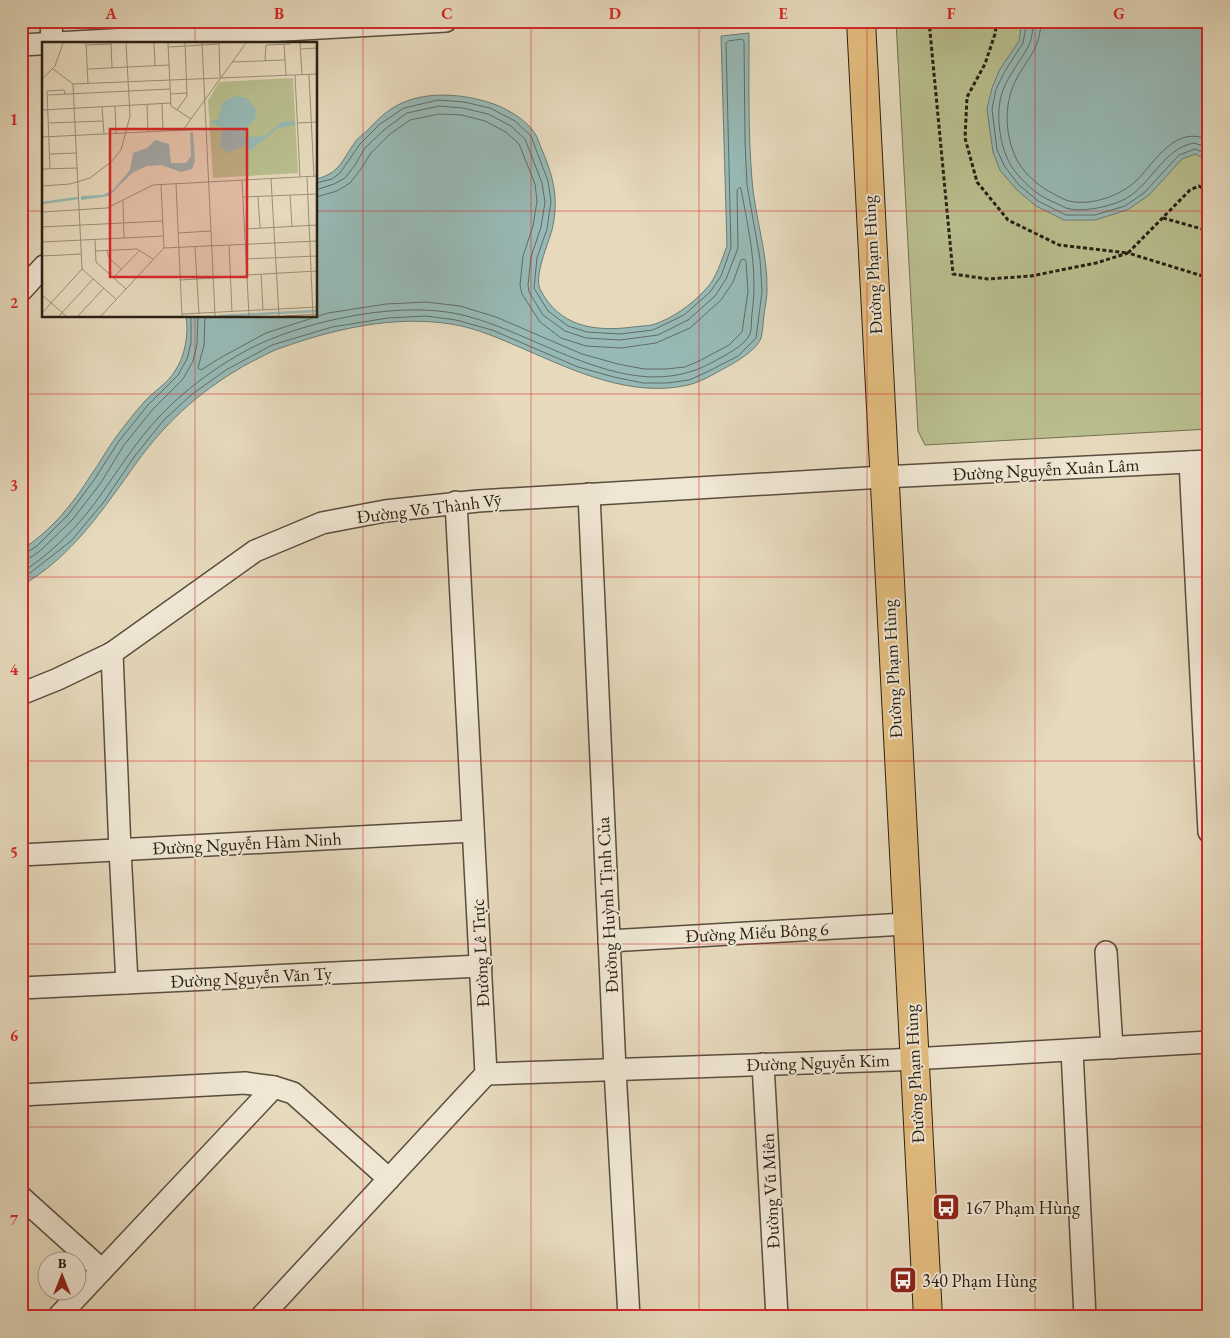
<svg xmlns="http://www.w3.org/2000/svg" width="1230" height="1338" font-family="'EB Garamond',serif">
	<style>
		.green { fill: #b9be8e; stroke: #726f52 }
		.water { fill: #97b9b5; stroke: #6b7c75 }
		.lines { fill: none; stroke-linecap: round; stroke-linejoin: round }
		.shore { stroke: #606c65; stroke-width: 1 }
		.minor-casing { stroke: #594e3f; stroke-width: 24 }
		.major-casing { stroke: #2a2015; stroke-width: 30 }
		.path { stroke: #2a2015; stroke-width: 3; stroke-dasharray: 4 2.5; stroke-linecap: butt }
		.minor { stroke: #efe6d3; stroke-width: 21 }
		.major { stroke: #e3bc7e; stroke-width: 28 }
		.grid { fill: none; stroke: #d62828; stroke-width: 1; stroke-opacity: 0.55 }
		.labels { text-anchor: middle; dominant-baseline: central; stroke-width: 4; stroke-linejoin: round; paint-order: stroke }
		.street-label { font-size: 18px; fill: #2a2015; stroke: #efe6d3 }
		.poi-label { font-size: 18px; fill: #2a2015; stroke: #efe6d3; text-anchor: start }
		.inset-river { fill: none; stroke: #97b9b5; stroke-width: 2.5 }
		.inset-road { fill: none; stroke: #9b8f79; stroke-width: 1 }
		.view { fill: #d62828; fill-opacity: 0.15; stroke: #d62828; stroke-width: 2.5 }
		.inset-edge { fill: none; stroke: #2a2015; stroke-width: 2.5 }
		.neatline { fill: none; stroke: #d62828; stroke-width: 2 }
		.grid-label { font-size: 16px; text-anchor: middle; font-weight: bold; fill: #d62828 }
	</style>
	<rect width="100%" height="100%" fill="#e6d9bc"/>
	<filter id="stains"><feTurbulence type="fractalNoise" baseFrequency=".004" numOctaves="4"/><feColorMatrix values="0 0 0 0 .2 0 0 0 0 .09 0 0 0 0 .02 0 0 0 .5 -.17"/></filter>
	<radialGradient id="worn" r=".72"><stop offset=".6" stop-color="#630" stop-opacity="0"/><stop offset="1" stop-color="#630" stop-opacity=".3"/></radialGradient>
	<path class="green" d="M896,21H1209V429L925,445L918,431Z"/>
	<g class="water">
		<path d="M1022,21H1209V161L1195,154L1182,159L1149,195L1127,210L1095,220H1064L1036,206L1016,189L1000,170L993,152L987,109L992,88L1000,69L1019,41Z"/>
		<path d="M749,33C749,82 748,131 752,180C755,218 768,254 767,291C767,299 765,307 764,315C763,322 763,331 761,338C757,350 736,362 725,368C714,374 701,382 688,385C632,398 574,371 524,349C500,339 477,328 451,324C393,315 333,329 278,349C269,352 260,358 251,362C205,387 168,419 137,462C104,508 72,557 21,586V550C50,532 73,504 91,475C100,463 107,449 116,437C125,425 135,412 145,401C154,391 168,383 175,371C185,356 189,334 186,316H316V179C341,173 342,159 356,141C359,137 363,134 367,131C377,120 388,109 402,103C429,91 463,94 491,103C506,108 525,119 534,132C538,137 539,144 542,150C554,178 559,200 552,230C548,244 534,276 540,289C559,327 595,332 633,327C640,326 646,326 652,325C672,319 691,305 705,290C717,278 721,261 727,246L721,36Z"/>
	</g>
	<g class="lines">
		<g class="shore">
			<path d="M1027,21L1023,43L1005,71L996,89L992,109L997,150L1005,167L1019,185L1038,201L1066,215H1095L1125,206L1145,192L1179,155L1195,149L1209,155"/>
			<path d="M1033,21C1033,29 1032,40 1028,47C1020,62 1009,74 1003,90C995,111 999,144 1010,164C1017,176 1032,191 1045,198C1052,201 1059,205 1066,208C1081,213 1107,207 1121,201C1151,188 1161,149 1194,143L1209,148"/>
			<path d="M1041,21C1040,48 1030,55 1018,76C1004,101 1004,130 1015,156C1021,171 1038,186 1052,193C1058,196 1064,200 1069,201C1091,206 1120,196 1136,181C1156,161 1175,124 1209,140"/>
			<path d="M205,316L204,345L198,368L201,370L220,358L266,333L328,313L386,304L426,302L460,306L496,317L582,354L618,364L644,369H666L685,367L701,360L729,345L742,332L748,292L746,261L744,259L741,260L733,282L721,300L690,328L656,343L621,348L586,346L561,338L540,322L522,294L520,285L523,256L533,226L537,201L535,184L519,144L506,132L485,121L462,115L439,114L410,120L390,134L371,153L361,169L350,183L337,191L316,197"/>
			<path d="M21,554L26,553L37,546L68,515L94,480L119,441L148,405L178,375L187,359L191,343V316"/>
			<path d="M21,560L28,559L40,551L73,519L100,484L124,445L153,409L183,379L193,361L197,345L198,316"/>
			<path d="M21,573C52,553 79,526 100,496C119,469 137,440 160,416C188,386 233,354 271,339C323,318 402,302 458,314C538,331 628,408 711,363C722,357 745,346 750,334C752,328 751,320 752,314C758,270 749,232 741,189L740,187L737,190L738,248L726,279L715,296L688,320L658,335L620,340L586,338L565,331L543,315L529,292L528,285L531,257L541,227L545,202L542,183L525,139L511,126L488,114L463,108L439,106L407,113L385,129L365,148L355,165L345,178L334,184L316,190"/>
			<path d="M21,580L71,541L103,503L134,457L163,421L191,395L226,370L272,345L332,327L388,318L426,316L456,320L492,330L578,367L614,377L643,383H667L689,380L707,372L738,356L756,338L762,292L760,259L747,185L745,141L744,41L742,39L728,41L726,43L731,248L721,276L710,292L684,315L653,330L620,334L587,332L568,326L548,311L534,288L537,258L547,229L551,201L548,181L531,136L515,121L490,108L464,102L438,100L404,108L380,124L360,144L340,173L332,179L316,183"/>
		</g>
		<g class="minor-casing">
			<g id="minor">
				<path d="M51,21L52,43"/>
				<path d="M21,45L446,21"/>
				<path d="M21,291L44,266"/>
				<path d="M1190,462L1209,832"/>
				<path d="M589,494L615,1070L629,1317"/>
				<path d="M112,653L120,850L127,983"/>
				<path d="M21,694L58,679L112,653L255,551L322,523L385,511L478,501L883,477L1209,461"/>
				<path d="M21,855L473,831"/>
				<path d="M609,941L905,924"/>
				<path d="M1106,952L1112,1048"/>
				<path d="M21,988L481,966"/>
				<path d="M1072,1050L1085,1317"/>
				<path d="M763,1064L777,1317"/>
				<path d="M486,1074L894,1060L1209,1042"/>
				<path d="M21,1095L245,1083L274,1087L293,1093L389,1179"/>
				<path d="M21,1197L102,1270"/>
				<path d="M58,1317L274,1087"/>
				<path d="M261,1317L486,1074L456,502"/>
			</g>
		</g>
		<g class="major-casing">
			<path id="major" d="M861,21C881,453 902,885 928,1317"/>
		</g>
		<g class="path">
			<path d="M929,21L953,274L988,279L1031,276L1096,263L1128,253L1209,278"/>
			<path d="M997,21L995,34L985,64L967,97L965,138L977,182L1008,220L1059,245L1128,253L1190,190L1199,186L1209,192"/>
			<path d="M882,24L922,21"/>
			<path d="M1163,218L1209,231"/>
		</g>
		<use href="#minor" class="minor"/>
		<use href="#major" class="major"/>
	</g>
	<path class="grid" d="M195,21V44M363,21V1317M531,21V1317M699,21V1317M867,21V1317M1035,21V1317M21,211H44M316,211H1209M195,316V1317M21,394H1209M21,577H1209M21,761H1209M21,944H1209M21,1127H1209"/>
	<defs>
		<g id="bus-square" transform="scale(1.4375)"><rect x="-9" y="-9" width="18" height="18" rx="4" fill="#8f2418" stroke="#efe6d3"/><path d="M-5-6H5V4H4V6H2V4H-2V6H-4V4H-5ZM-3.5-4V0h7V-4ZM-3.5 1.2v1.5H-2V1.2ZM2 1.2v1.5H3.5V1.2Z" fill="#fff"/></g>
	</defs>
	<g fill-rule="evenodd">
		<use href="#bus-square" x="946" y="1207"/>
		<use href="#bus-square" x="903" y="1280"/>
	</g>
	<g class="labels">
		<g class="street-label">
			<text transform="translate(872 265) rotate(-93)">Đường Phạm Hùng</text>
			<text transform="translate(1046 469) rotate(-3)">Đường Nguyễn Xuân Lâm</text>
			<text transform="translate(429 508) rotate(-7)">Đường Võ Thành Vỹ</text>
			<text transform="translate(892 669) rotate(-93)">Đường Phạm Hùng</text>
			<text transform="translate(247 843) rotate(-3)">Đường Nguyễn Hàm Ninh</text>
			<text transform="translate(607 905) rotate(-93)">Đường Huỳnh Tịnh Của</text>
			<text transform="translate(757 932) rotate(-3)">Đường Miếu Bông 6</text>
			<text transform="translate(480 953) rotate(-93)">Đường Lê Trực</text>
			<text transform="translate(251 977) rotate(-3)">Đường Nguyễn Văn Tỵ</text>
			<text transform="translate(818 1062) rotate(-2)">Đường Nguyễn Kim</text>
			<text transform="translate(914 1074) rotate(-93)">Đường Phạm Hùng</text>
			<text transform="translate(770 1191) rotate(-93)">Đường Vũ Miên</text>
		</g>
		<g class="poi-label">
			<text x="965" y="1207">167 Phạm Hùng</text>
			<text x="922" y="1280">340 Phạm Hùng</text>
		</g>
	</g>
	<g transform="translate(42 42)">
		<rect width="275" height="275" fill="#e6d9bc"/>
		<path d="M251,36L256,131L171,136L166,59L177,40Z" fill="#b9be8e"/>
		<path d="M193,54L205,56L214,67L213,77L203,88L206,95L222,94L240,80L253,79V83L236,86L209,108L201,104L186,111L178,104L180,86L167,80L176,77L181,60ZM151,90L153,119L150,127L139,130L119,123L105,124L90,131L67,154L39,158V154L61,153L72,147L88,128L91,111L105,106L113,98L127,102L129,121H144L149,114L148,91Z" fill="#97b9b5"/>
		<path class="inset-river" d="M0,161L36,156M177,274L275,269"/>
		<path class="inset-road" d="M44,1L46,42M69,1L70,26M112,1L113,23M126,1L129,64L149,77M160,1L173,274M177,1L178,35M258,1L260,33M242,2L244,34M45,3L69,2M127,5L177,2M259,7L275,6M223,19L224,3L249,2M190,20L243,18M11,27L31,42L40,227L74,257M46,27L127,23M253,33L258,135M267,33L272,135M0,37L13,24L21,1M31,42L275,32M128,52L145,51M6,53L128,47M120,62L121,89M105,63L106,90M73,64L74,92M60,65L62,92M0,68L129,61M135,68L145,54L143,1M7,81L61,79M255,81L275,80M141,88L204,1M0,95L164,87M8,112L35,111M0,127L36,126M8,127L5,49L22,48L23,52M265,135L271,274M229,137L237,274M200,138L207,274M134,142L140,274M0,144L28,142L48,136L69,120L79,108L88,74L84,1M248,153L250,184M201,155L275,152M216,155L218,186M81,159L82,196M0,170L65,166L111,143L275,134M0,185L121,179M203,187L275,183M136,191L169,189M53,197L54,220L84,247M0,200L122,194M187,203L190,270M153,205L157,272M122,206L275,199M53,209L95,207L111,217M65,209L67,216L80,228M0,214L39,212M204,217L275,214M219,232L221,268M205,233L275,229M71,236L98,208M138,238L205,234M0,245V253L24,274M0,271L40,227M140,272L275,265M17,274L51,237M36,274L62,246M59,274L122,206L119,143M242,274L275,272"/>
		<path class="view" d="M68,87H205V235H68Z"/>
		<rect width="275" height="275" class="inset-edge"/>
	</g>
	<rect width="1230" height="1338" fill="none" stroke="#e6d9bc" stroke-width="55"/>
	<g transform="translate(62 1276)"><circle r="24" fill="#efe6d3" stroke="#a09787"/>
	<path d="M0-4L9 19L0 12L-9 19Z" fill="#8f2418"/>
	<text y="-8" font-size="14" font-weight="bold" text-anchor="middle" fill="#2a2015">B</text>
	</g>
	<rect x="28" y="28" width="1174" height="1282" class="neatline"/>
	<g class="grid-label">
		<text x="111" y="19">A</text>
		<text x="279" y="19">B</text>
		<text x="447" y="19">C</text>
		<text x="615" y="19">D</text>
		<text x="783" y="19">E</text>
		<text x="951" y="19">F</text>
		<text x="1119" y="19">G</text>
		<text x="14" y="125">1</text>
		<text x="14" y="308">2</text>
		<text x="14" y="491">3</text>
		<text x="14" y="675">4</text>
		<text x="14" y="858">5</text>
		<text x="14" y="1041">6</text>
		<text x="14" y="1225">7</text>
	</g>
	<rect width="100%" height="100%" filter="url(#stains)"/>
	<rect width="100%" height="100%" fill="url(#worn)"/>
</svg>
